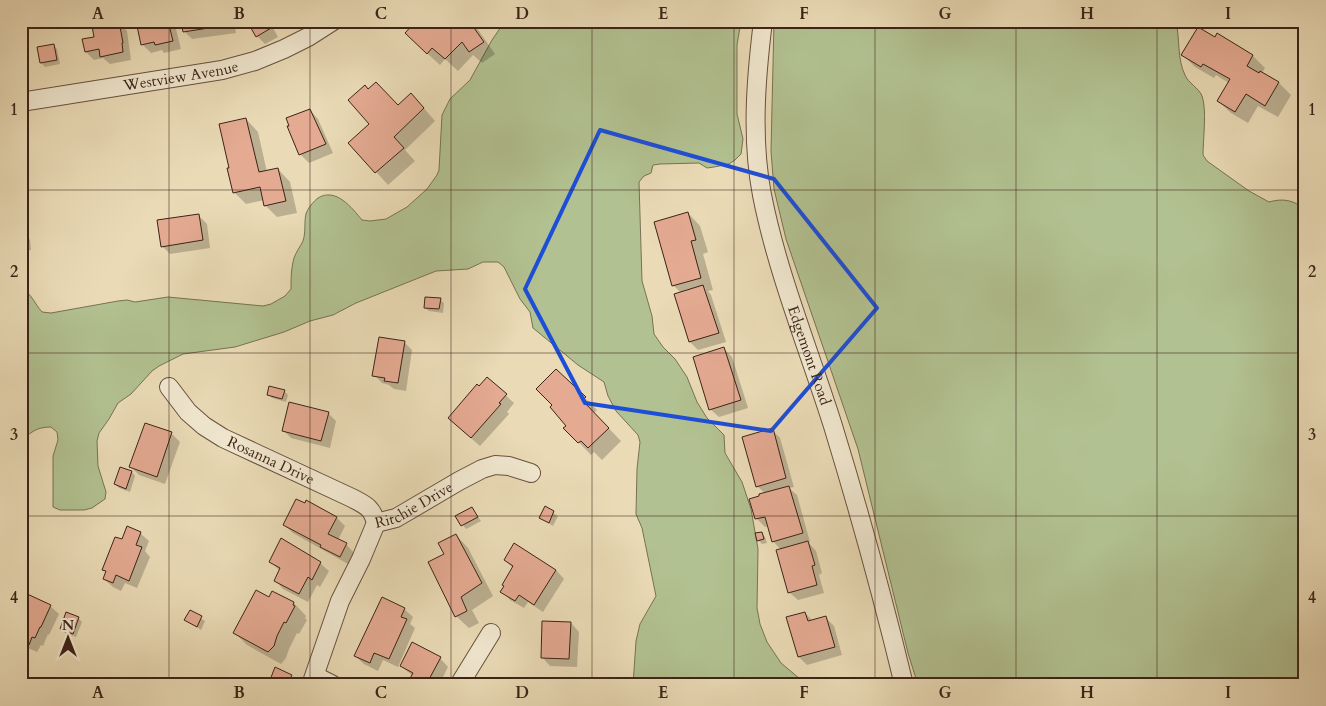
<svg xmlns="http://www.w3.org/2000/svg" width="1326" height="706" font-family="Cardo,serif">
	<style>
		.green { fill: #b2c191; stroke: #777254 }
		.shadow { fill: #0003 }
		.building { fill: #e4aa92; stroke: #3c2317 }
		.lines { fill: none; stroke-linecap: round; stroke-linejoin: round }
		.street-casing { stroke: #68513f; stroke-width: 20 }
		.street { stroke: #f1e8d0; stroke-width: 18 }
		.marked { fill: none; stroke: #1d4ed8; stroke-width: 4; stroke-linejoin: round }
		.grid { fill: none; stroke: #3c2317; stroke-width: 1; stroke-opacity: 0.55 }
		.labels { text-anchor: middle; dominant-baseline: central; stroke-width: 4; stroke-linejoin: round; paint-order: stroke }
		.street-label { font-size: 15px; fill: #3c2317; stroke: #f1e8d0 }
		.neatline { fill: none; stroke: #3c2317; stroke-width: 2 }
		.grid-label { font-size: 16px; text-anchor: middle; font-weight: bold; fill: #3c2317 }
	</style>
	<rect width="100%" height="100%" fill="#eadbb6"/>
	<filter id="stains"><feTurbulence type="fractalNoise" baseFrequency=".004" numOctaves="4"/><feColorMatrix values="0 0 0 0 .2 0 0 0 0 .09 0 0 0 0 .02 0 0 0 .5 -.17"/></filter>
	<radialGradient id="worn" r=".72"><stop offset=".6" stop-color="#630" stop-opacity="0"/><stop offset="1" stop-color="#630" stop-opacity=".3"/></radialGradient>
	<g class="green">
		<path d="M505,21H741L737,45V114L743,139L741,154L735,160L729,164L714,167L707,168L699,163L660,164L653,165L651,173L644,176L639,182L642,281L652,316L654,334L663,347L675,359L687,377L697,402L707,418L724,435L725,453L742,482L751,509L758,549L757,608L760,624L767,642L781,663L800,679L804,685H633L636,641L640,624L656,596L642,528L636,514L637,469L640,442L638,435L616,411L608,396L604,382L578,365L533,328L530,312L520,299L504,267L498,262H483L468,269L436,271L356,303L333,315L310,321L284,332L235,347L183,354L159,366L152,371L131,394L118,403L109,419L99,433L97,441L98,466L106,492L105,499L92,508L84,510H60L53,507V456L58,440L57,432L51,427C37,427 30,432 21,442V288C32,294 34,303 42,312L51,313L118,301L127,300L135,302L168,297L263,306L271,304L285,296L291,289C291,279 291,269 294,258C296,252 300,247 303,241C306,232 304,222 306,214C308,208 313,202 318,198C336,187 352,208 362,220L370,221L386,219L407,207L427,189L437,175L439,170L442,115L450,99L470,80L492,40Z"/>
		<path d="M774,21H1176C1180,39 1177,59 1185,75C1188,83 1199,88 1202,96C1207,109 1203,140 1203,155L1207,161L1249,191L1269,202C1283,198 1293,200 1305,209V685H918L908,653L858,449L786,239L774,189L771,151Z"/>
	</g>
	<g class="shadow">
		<path d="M137,21H174L181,49L164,53L162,50L151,53L143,45Z"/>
		<path d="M182,21H234L236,33L192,39L184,31Z"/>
		<path d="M248,21H269L278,37L265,44L257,36Z"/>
		<path d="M418,21H472L495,54L482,63L473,55L458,71L445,59L440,65L419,46Z"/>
		<path d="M119,23L127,31L131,60L110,64L103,58L94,60L86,52L96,38Z"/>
		<path d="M1218,35L1253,56L1265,68L1262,73L1279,83L1291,95L1278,117L1258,106L1248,123L1231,113L1218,101L1229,83L1216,75L1214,78L1195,67L1183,55L1216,38Z"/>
		<path d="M53,45L57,49L60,64L45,67L41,63Z"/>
		<path d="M368,90L398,106L423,107L435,121L405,150L415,161L388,185L350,143L371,125Z"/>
		<path d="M310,110L318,119L333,153L309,163L300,154L289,127Z"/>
		<path d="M246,119L258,132L267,172L278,169L290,182L297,213L277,217L265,205L264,200L246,204L234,192L230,169Z"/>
		<path d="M688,213L700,226L708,252L703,254L713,290L708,291L711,295L726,342L698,350L690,342L681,293L673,285Z"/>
		<path d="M198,215L207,224L210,248L170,254L162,246Z"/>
		<path d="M21,236H27L30,240L31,250L24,251L21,249Z"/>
		<path d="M440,300L444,303L443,313L429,311L425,308Z"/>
		<path d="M404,342L412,350L406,391L394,389L389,385L382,383L374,375Z"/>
		<path d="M724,349L732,357L748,408L719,417L710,409Z"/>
		<path d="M487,378L514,403L507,412L509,414L480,446L457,426L479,387Z"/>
		<path d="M284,391L288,395L286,402L272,398L268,394Z"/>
		<path d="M585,398L597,410L594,413L621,441L602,460L594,452L591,455L565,428L568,426L552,407Z"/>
		<path d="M328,413L336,421L330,448L291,438L283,430Z"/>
		<path d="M772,430L780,438L794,487L789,488L797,495L810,542H808L816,551L822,573L819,575L824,593L798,600L789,592L781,550L773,541L769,526L765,527L756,518L765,493L757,486Z"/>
		<path d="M171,433L180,442L165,484L139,475L131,467Z"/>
		<path d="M132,472L135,476L130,492L119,488L115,484Z"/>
		<path d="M472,508L481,521L466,529L457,517Z"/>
		<path d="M545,508L558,516L553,526L540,518Z"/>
		<path d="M337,518L345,526L338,540L346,544L354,553L348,564L293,533L284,525Z"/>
		<path d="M140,533L149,541L145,551L150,557L137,588L125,583L121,591L113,587L104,579L107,573L103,569L122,541Z"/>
		<path d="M761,533L765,537L767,543L762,544L758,540Z"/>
		<path d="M456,535L468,548L493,596L472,610L479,623L469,628L456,616L445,554Z"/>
		<path d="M505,560L556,570L564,579L543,612L528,602L524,608L510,600L502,591L513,568Z"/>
		<path d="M271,562L320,563L329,571L320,587L317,585L308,602L283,589L275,580L280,571Z"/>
		<path d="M273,593L294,603L306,616L305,618L307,620L299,634L297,633L289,649L286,658L281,664L247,645L235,633L270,599Z"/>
		<path d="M21,603L50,606L59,614L49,635L48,634L43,646L41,645L37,652L21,645Z"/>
		<path d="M404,609L413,617L410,624L415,628L398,667L383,660L378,671L364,664L355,656Z"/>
		<path d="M190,612L205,621L201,630L186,620Z"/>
		<path d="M805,613L813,621L825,617L834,626L842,655L807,665L799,657Z"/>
		<path d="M78,618L82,622L76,637L65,633L61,629Z"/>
		<path d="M571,623L579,632L577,667L550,666L542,657Z"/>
		<path d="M440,658L448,667L439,685H412L409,682L413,676L401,666Z"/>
		<path d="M291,676L295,679L293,685H278L271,680Z"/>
	</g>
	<g class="building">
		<path d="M119,21L123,43H122L123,52L100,57L99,49L85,52L82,39L94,37L92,26Z"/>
		<path d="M136,21H168L173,41L155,45L154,42L141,45Z"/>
		<path d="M181,21H228V25L183,32Z"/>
		<path d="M247,21H267L271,28L256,37Z"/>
		<path d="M416,21H469L484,42L469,52L462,42L445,59L432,48L427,54L405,33Z"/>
		<path d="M1198,27L1215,37L1217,33L1253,55L1247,66L1259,73L1260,71L1279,82L1265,106L1246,94L1235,112L1217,101L1230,79L1203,64L1201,67L1181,55Z"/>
		<path d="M54,44L57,60L40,63L37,47Z"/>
		<path d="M376,82L398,105L411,93L424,108L394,137L404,148L375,173L348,143L369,124L348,100L365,85L368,89Z"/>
		<path d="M310,109L326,144L299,155L287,126H289L286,118Z"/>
		<path d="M246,118L259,172L278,168L286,201L264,206L260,187L233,193L227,168H229L219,124Z"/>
		<path d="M688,212L696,240L691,241L701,278L672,286L654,222Z"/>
		<path d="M199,214L203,240L161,247L157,220Z"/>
		<path d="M27,234L28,247L21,248V235Z"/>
		<path d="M703,285L719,333L689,342L674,294Z"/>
		<path d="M425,297L441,298L439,309L424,308Z"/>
		<path d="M379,337L405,341L398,383L384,381L385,378L372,376Z"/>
		<path d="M724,347L741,400L709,410L693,357Z"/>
		<path d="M556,369L586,397L582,400L609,428L588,448L581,441L578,443L563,428L566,426L550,407L552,405L536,389Z"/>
		<path d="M487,377L507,394L499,403L501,404L471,438L448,418L477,384L479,386Z"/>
		<path d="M269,386L285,390L282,399L267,395Z"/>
		<path d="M289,402L329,412L321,441L282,431Z"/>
		<path d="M145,423L172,432L157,477L129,467Z"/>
		<path d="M773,428L786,478L756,487L742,437Z"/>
		<path d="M120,467L132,471L126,489L114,484Z"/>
		<path d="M789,486L803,533L772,542L765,517L755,519L749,499L759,496V494Z"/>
		<path d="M296,499L305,503L306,500L337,517L328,534L347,543L340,557L320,547L321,545L283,525Z"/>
		<path d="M545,506L554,511L549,523L539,518Z"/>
		<path d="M472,507L478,517L461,526L455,516Z"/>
		<path d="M127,526L141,532L136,545L142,547L129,581L116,575L113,583L103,579L106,571L102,570L115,537L122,539Z"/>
		<path d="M762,532L764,539L757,541L755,533Z"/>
		<path d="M456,534L482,583L461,597L467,611L455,617L428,562L444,554L438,543Z"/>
		<path d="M281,538L321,562L312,580L308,577L299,594L274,581L280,568L269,562Z"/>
		<path d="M808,541L815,565L812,566L817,585L788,593L776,550Z"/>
		<path d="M514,543L556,570L534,605L519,595L515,601L500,592L504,586L502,585L513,566L504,560Z"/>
		<path d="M256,590L269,597L272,591L294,602L293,605L295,606L286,623L284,622L277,636L274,646L268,652L233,633Z"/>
		<path d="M25,593L51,605L41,627H40L35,638L32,637L29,645L21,641V600Z"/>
		<path d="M382,597L405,608L401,617L407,619L389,659L374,653L370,663L354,656Z"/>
		<path d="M190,610L202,616L197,627L184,620Z"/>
		<path d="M66,612L79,617L73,634L60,629Z"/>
		<path d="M805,612L808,621L826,616L835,647L798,657L786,617Z"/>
		<path d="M542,621L571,622L569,659L541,658Z"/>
		<path d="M412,642L441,657L426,685H413L408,682L413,673L400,666Z"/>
		<path d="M275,667L292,675L287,685H280L270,680Z"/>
	</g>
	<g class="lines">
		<g class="street-casing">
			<g id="street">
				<path id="s1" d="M763,21C756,78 751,138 762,195C777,272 809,350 833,426C859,511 883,598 904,685"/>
				<path id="s2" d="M21,102L222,70L255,61L284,49L308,37L333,21"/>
				<path id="s3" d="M169,387L188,412L204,426L223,438L352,498C365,505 372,507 376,523"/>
				<path id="s4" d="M376,523L396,518L459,481L482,469L495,465L509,466L531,473"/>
				<path d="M315,676L333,685"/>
				<path d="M311,685L340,601L361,559L376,523"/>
				<path d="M459,685L491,633"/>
			</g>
		</g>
		<use href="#street" class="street"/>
	</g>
	<path class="marked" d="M600,130L774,179L877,308L771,431L585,403L525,289Z"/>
	<path class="grid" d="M169,21V685M310,21V685M451,21V685M592,21V685M734,21V685M875,21V685M1016,21V685M1157,21V685M21,190H1305M21,353H1305M21,516H1305"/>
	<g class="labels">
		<g class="street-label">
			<text stroke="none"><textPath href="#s2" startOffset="162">Westview Avenue</textPath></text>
			<text stroke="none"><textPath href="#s1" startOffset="342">Edgemont Road</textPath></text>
			<text stroke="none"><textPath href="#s3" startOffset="128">Rosanna Drive</textPath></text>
			<text stroke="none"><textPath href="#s4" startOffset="42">Ritchie Drive</textPath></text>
		</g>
	</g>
	<rect width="1326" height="706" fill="none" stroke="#eadbb6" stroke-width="55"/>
	<g transform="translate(68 638)" stroke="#f1e8d0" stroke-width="4" paint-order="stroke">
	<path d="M0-4L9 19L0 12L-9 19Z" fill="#3c2317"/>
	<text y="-8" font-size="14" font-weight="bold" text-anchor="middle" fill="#3c2317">N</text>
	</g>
	<rect x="28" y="28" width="1270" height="650" class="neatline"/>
	<g class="grid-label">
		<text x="98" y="19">A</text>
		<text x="239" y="19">B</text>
		<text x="381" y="19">C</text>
		<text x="522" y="19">D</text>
		<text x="663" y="19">E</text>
		<text x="804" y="19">F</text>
		<text x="945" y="19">G</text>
		<text x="1087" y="19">H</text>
		<text x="1228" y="19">I</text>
		<text x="14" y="115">1</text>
		<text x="1312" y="115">1</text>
		<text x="14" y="277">2</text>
		<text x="1312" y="277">2</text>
		<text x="14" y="440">3</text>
		<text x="1312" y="440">3</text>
		<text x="14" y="603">4</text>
		<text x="1312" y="603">4</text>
		<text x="98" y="698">A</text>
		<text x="239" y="698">B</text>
		<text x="381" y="698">C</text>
		<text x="522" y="698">D</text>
		<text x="663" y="698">E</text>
		<text x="804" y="698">F</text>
		<text x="945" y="698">G</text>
		<text x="1087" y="698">H</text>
		<text x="1228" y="698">I</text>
	</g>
	<rect width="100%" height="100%" filter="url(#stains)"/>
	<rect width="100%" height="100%" fill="url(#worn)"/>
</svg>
